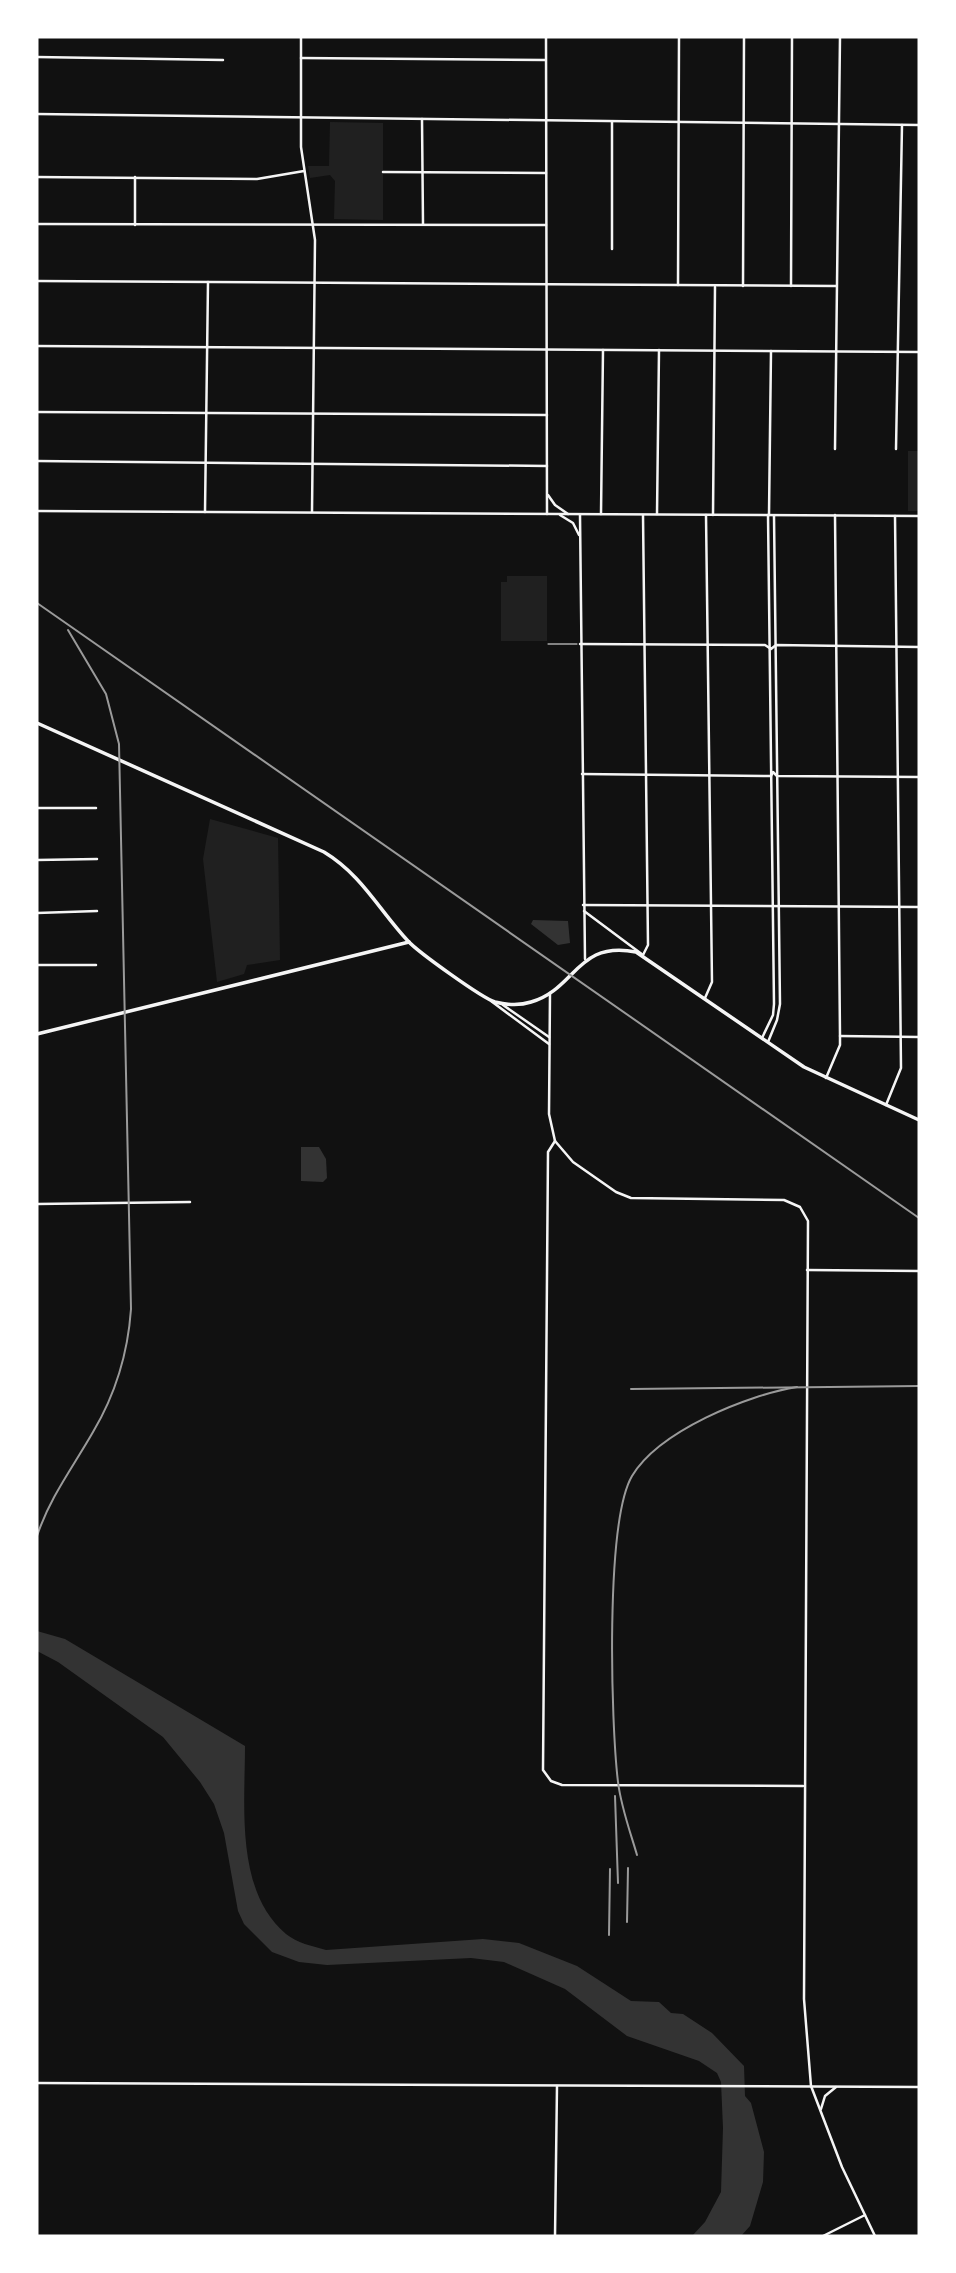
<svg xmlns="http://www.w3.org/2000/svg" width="956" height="2273" font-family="'Noto Sans',sans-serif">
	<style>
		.green { fill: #202020 }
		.water { fill: #333 }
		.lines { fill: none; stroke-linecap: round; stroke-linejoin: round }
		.service { stroke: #f5f5f5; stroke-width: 1 }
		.minor { stroke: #f5f5f5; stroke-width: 2.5 }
		.tertiary { stroke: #f5f5f5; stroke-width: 2.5 }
		.secondary { stroke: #f5f5f5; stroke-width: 3.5 }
		.primary { stroke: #f5f5f5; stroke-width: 3.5 }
		.rail { stroke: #9a9a9a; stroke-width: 2 }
	</style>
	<rect width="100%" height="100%" fill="#111"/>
	<g class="green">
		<path d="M330,122L383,123V220L334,219L335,181L330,175L310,178L308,166H329Z"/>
		<rect x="908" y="451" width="11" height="60"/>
		<path d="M507,576H547V641H501V582H507Z"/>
		<path d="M210,819L278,838L280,960L247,965L244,974L217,982L203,859Z"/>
	</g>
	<g class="water">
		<path d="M533,920L568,921L570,943L558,945L531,924Z"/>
		<path d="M301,1147H319L326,1159L327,1178L323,1182L301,1181Z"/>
		<path d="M37,1631L65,1639L245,1746C245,1806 235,1891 286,1934C297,1943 312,1946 326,1950L483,1939L519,1943L577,1966L631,2001L659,2002L671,2013L683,2014L712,2033L744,2066L745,2096L751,2103L764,2152L763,2182L750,2226L741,2236H692L705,2222L721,2192L723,2128L721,2082L717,2073L699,2061L627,2036L565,1989L504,1962L471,1958L327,1965L299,1962L272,1952L244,1924L238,1911L224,1833L214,1804L200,1782L163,1737L58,1662L37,1651Z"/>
	</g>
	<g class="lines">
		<path class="service" d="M548,644H577"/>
		<g class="minor">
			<path d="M301,37V147L315,240L312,512"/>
			<path d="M37,57L223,60"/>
			<path d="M301,58L545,60"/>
			<path d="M37,114L919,125"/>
			<path d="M422,119L423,224"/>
			<path d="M612,122V249"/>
			<path d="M383,172L546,173"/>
			<path d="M37,177L257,179L304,171"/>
			<path d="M37,224L546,225"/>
			<path d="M135,225V177"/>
			<path d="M37,281L836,286"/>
			<path d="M678,285L679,37"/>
			<path d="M743,286L744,37"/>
			<path d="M791,286L792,37"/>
			<path d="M37,346L919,352"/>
			<path d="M37,412L547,415"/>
			<path d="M835,449L840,37"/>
			<path d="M896,449L902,125"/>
			<path d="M37,461L547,466"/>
			<path d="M205,512L208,282"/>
			<path d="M601,514L603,350"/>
			<path d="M657,514L659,350"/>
			<path d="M713,515L715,287"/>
			<path d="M769,515L771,351"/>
			<path d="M580,644L765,645L771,649L776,645L919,647"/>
			<path d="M582,774L771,776L773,772L777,776L919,777"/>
			<path d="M37,808H96"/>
			<path d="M37,860L97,859"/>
			<path d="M583,905L919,907"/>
			<path d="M37,913L97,911"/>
			<path d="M643,955L648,945L643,515"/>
			<path d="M37,965H96"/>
			<path d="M705,998L712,982L706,515"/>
			<path d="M840,1036L919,1037"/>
			<path d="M762,1038L773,1015L774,1004L768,515"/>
			<path d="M768,1042L777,1020L780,1004L774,516"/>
			<path d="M826,1078L840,1045V1036L835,515"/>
			<path d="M886,1105L901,1068L895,516"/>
			<path d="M555,1141L548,1152L543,1770L551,1781L562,1785L803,1786"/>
			<path d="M37,1204L190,1202"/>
			<path d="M807,1270L919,1271"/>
			<path d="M823,2236L865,2215"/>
		</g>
		<g class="tertiary">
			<path d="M546,37L547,514"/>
			<path d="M548,495L555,505L568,514"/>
			<path d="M37,511L919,516"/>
			<path d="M560,515L573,523L579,535"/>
			<path d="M580,515L585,959"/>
			<path d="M584,911L643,955"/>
			<path d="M550,993L549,1114L555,1141L573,1162L616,1192L631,1198L784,1200L800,1207L808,1221L804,1999L811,2086L842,2167L875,2236"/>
			<path d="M491,1001L549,1044"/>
			<path d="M503,1005L549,1037"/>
			<path d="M37,2083L919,2087"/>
			<path d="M821,2109L825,2096L836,2087"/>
			<path d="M555,2236L557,2086"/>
		</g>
		<path class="secondary" d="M37,1034L409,942"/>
		<path class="primary" d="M37,723L324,852C362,875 379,910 408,941C418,952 482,998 495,1002C507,1005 519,1006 531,1002C576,989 577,940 636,952L804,1067L919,1120"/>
		<g class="rail">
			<path d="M37,603L919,1218"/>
			<path d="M631,1389L919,1386"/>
			<path d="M37,1536C50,1497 73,1467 93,1432C115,1395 128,1352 131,1309L119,744L106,694L68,630"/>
			<path d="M615,1796L618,1883"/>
			<path d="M637,1855C630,1831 621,1807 618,1782C611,1724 605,1522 632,1476C659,1431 747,1395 797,1387"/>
			<path d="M627,1922L628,1868"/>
			<path d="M609,1935L610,1869"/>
		</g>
	</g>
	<rect width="956" height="2273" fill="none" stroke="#ffffff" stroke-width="77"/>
</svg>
